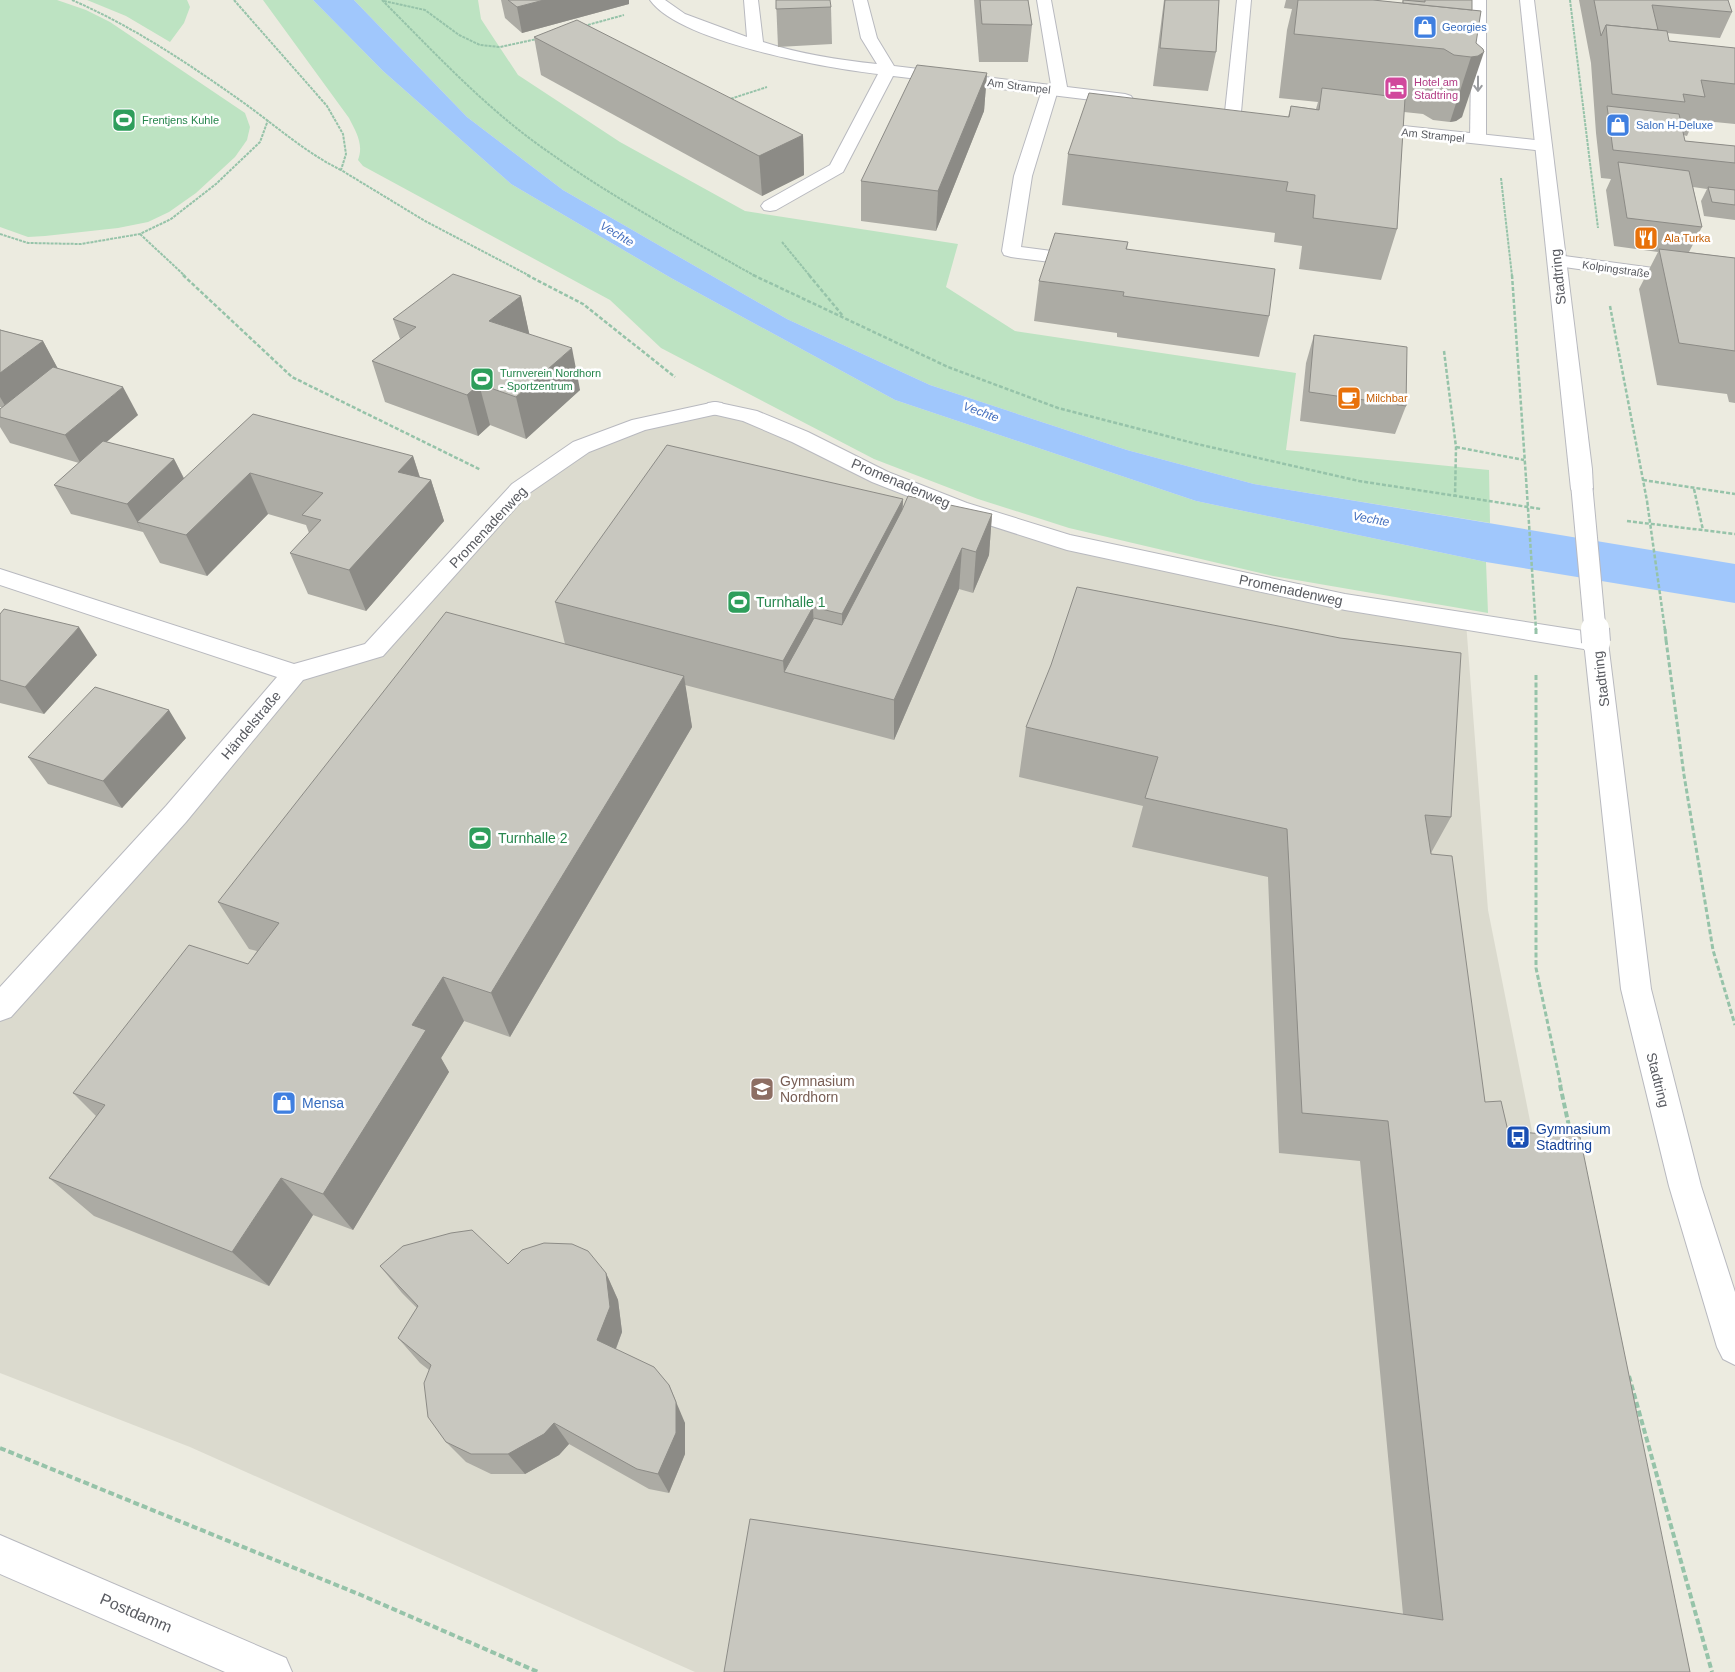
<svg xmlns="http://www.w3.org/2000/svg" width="1735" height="1672" font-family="Helvetica,sans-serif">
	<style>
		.education { fill: #dbdace }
		.green { fill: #bde3c2 }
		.water { fill: #a0c7fc }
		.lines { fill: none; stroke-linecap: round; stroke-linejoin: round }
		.service-casing { stroke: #b8b9bf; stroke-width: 2 }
		.pedestrian-casing { stroke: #b8b9bf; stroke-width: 2 }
		.minor-casing { stroke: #b8b9bf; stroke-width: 2 }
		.tertiary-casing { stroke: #b8b9bf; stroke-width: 2 }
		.path-far3 { stroke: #96c3a9; stroke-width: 2; stroke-dasharray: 3 1; stroke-linecap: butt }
		.path-far2 { stroke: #96c3a9; stroke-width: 2.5; stroke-dasharray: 4 2; stroke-linecap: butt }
		.path-far1 { stroke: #96c3a9; stroke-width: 3; stroke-dasharray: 5 2.5; stroke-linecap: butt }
		.path { stroke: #96c3a9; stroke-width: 4; stroke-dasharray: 6 3; stroke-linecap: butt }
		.service { fill: #fff; fill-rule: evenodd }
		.pedestrian { fill: #fff; fill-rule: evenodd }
		.minor { fill: #fff; fill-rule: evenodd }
		.tertiary { fill: #fff; fill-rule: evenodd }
		.tertiary-bridge-far1-casing { stroke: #b8b9bf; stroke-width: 23; stroke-linecap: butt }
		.tertiary-bridge-casing { stroke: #b8b9bf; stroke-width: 30; stroke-linecap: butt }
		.path-bridge-far1 { stroke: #96c3a9; stroke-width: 2.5; stroke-dasharray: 4 2; stroke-linecap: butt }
		.path-bridge { stroke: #96c3a9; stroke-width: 3; stroke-dasharray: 5 2.5; stroke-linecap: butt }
		.tertiary-bridge-far1 { stroke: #fff; stroke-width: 21 }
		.tertiary-bridge { stroke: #fff; stroke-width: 28 }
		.wall { fill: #acaba4 }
		.shaded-wall { fill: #8c8b86 }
		.building { fill: #c8c7bf; stroke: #8c8b86 }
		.oneway { stroke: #9b9da0 }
		.labels { text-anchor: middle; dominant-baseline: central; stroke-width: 5; stroke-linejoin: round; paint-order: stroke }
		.far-shop-label { font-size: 11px; fill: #366cbe; stroke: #fff; text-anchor: start }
		.far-hotel-label { font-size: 11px; fill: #b23c85; stroke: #fff; text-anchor: start }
		.far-street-label { font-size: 11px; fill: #595b61; stroke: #fff }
		.far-leisure-label { font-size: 11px; fill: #27864d; stroke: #fff; text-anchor: start }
		.far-food-label { font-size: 11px; fill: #c56008; stroke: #fff; text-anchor: start }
		.far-water-label { font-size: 12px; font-style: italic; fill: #446fbe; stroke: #fff }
		.street-label { font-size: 14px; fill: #595b61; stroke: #fff }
		.leisure-label { font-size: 14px; fill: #27864d; stroke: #fff; text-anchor: start }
		.education-label { font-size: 14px; fill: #785e54; stroke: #fff; text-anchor: start }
		.shop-label { font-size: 14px; fill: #366cbe; stroke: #fff; text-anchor: start }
		.transit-label { font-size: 14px; fill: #164399; stroke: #fff; text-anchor: start }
		.near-street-label { font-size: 16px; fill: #595b61; stroke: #fff }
	</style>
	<rect width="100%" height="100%" fill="#ecebe0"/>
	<path class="education" d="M703,411L747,416L1069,543L1466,622L1488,910L1541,1176L1632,1672H695L190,1447L0,1373V1001L300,669L383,646L517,493L573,451Z"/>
	<g class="green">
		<path d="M0,0H57L86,10L110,22L245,113L250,127L247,140L235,157L196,193L169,212L148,222L118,228L45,236L28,237L0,227Z"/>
		<path d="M87,0H187L190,7L184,23L170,42L126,16Z"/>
		<path d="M263,0H313L383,71L511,184L671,278L895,400L1196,501L1486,562L1488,613L1273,576L1069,528L978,499L874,459L661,348L610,300L363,166L358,160C364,144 356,132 349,118Z"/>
		<path d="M354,0H478L481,19L518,75L620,142L745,211L958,244L946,287L1015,331L1296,373L1286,450L1489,470L1490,523L1254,484L1127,450L930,385L787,319L563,190L467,117Z"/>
	</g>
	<path class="water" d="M313,0H354L467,117L563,190L787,319L930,385L1127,450L1254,484L1735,564V603L1486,562L1196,501L895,400L671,278L511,184L383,71Z"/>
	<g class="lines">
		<g class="service-casing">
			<g id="service">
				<path d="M1472,0H1486V139L1484,143H1472L1470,139Z"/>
				<path d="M1050,85L1056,87L1058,90L1032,176L1021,247L1090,256L1092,260L1090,264L1083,266L1011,257L1004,255L1002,251L1014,176L1042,90L1044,87Z"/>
			</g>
		</g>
		<g class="pedestrian-casing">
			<path id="pedestrian" d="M715,402L757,411L808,432L888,472L967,503L1070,535L1345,594L1596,633L1605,636L1608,642L1605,648L1596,651L1345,610L1067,550L951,513L872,482L792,442L743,421L708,413L705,408L708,403Z"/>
		</g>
		<g class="minor-casing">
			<g id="minor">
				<path d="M650,0H665L685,14L747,37L744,0H758L763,42C800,54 839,60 877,64L861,38L853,0H867L877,38L894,66L1051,85L1037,0H1051L1067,87L1125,94L1131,96L1133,99L1131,102L1125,104L893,76L843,172L776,210L770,211L764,210L761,206L764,202L830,165L878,74C827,68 679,42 650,0Z"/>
				<path d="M1237,0H1251L1241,112L1239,115H1227L1225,112Z"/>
				<path d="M1366,122L1544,141L1550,142L1552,146L1550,150L1544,151L1360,131L1358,127L1360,123Z"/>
				<path d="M1557,255L1735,279V291L1550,265L1548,261L1550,257Z"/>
				<path d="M715,402L722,403L725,408L722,413L645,430L589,452L528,494L383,656L303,680L186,822L11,1017L0,1021V987L166,806L277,677L0,585V569L294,664L365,644L512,484L573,442L632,420Z"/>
			</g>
		</g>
		<g class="tertiary-casing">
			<g id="tertiary">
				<path d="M1520,0H1534L1592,469L1593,489L1590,494L1582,496L1574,494L1571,489Z"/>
				<path d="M1596,633L1605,636L1608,642L1651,989L1701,1186L1735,1292V1365L1723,1359L1717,1347L1669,1186L1621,989L1584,642L1587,636Z"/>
				<path d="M0,1535L286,1658L292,1672H225L0,1574Z"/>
			</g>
		</g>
		<g class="path-far3">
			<path d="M72,0C134,27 189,64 244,103C276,126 306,153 341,170"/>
			<path d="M234,0L327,106L343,134L346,154L341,170L425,221L530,276"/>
			<path d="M382,0C435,53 487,110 550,153C615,199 686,237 755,276"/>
			<path d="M1570,0L1598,228"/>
			<path d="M384,1L425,10L459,35L480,45L500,47L537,39"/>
			<path d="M584,26L624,15"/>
			<path d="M727,100L767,87"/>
			<path d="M1501,178L1512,276"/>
			<path d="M0,234L28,243L81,244L140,234L171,219L216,184L260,142L268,120"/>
			<path d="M140,234L185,276"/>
			<path d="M782,242L810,276"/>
		</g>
		<g class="path-far2">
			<path d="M183,275L292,377L481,470"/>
			<path d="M527,275L583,304L675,377"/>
			<path d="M753,275L948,367L1058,408L1197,444L1359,481L1541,509"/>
			<path d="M809,275L843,316"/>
			<path d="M1512,275L1526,478"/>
			<path d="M1610,306L1647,501"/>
			<path d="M1444,351L1456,447L1455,497"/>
			<path d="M1456,447L1524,460"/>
			<path d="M1643,480L1735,494"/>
			<path d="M1694,489L1703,530"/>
			<path d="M1627,521L1735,534"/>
		</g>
		<g class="path-far1">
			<path d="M1666,640L1684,775L1713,950L1735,1025"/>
			<path d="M1536,675V968L1561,1086"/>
		</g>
		<g class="path">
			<path d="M1560,1085L1572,1140"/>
			<path d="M1629,1376L1712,1672"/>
			<path d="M0,1448L361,1595L538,1672"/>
		</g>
		<use href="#service" class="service"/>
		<use href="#pedestrian" class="pedestrian"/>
		<use href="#minor" class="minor"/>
		<use href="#tertiary" class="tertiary"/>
		<g class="tertiary-bridge-far1-casing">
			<path id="tertiary-bridge-far1" d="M1582,489L1595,630"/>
		</g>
		<g class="tertiary-bridge-casing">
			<path id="tertiary-bridge" d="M1595,629L1596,642"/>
		</g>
		<g class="path-bridge-far1">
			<path d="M1526,478L1536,630"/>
			<path d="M1647,501L1665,630"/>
		</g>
		<g class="path-bridge">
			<path d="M1536,629V634"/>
			<path d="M1665,629L1666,640"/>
		</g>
		<use href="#tertiary-bridge-far1" class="tertiary-bridge-far1"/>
		<use href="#tertiary-bridge" class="tertiary-bridge"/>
	</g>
	<g class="wall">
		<path d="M501,0H629V4L522,33L505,18Z"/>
		<path d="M776,0L831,7L832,44L778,47Z"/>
		<path d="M974,0H1028L1032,25L1028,62H979Z"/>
		<path d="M1164,0H1219L1216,52L1208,91L1153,86Z"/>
		<path d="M1286,0H1373L1402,3L1403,0H1472V10L1481,11L1462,117L1456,121L1450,122L1433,120L1423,114L1404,112L1397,229L1381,280L1299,269L1302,246L1274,242L1275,233L1062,205L1068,154L1288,117L1291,106L1316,109L1318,102L1279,98L1287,30L1292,9L1284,8Z"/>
		<path d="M1579,0H1728L1732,12L1720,38L1667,33L1669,41L1735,48V124L1694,120L1687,136L1683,135L1685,141L1735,146V220L1704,216L1701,201L1707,189L1693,187L1702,227L1689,252L1735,258V403L1729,402L1727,394L1657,385L1639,289L1658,252L1614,246L1606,190L1611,179L1601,178L1596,133L1591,63Z"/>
		<path d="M534,37L803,135L804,175L762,196L541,75Z"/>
		<path d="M987,73L984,111L936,231L861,221V181Z"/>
		<path d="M1128,242L1127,249L1269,316L1259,357L1117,337V333L1034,321L1039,281Z"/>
		<path d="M521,296L529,334L580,390L526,439L490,425L478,436L385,402L372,361L400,339L393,319Z"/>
		<path d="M0,329L1,330L43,341L58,369L138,415L106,442L174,459L184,478L413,456L420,477L431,480L444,521L366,611L308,594L290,553L309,533L306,525L268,514L207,576L160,563L143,532L71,514L54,485L79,463L10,443L0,427V409L2,407H0Z"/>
		<path d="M1314,335L1406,406L1395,434L1300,421L1306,363Z"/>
		<path d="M903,499L902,510L992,514L989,555L973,593L959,589L894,740L685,685L692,727L510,1037L464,1021L441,1058L449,1072L353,1230L313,1215L269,1286L94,1216L49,1178L96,1116L73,1093L248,964L257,951L249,949L218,902L565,644L555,602Z"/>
		<path d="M0,614L97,655L44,714L0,703Z"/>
		<path d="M1026,727L1451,817L1431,853L1485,1102L1508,1131L1690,1672L1403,1614L1360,1161L1279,1153L1268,877L1132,847L1143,806L1019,777Z"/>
		<path d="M186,738L122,808L48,784L28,757Z"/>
		<path d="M508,1264L606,1273L618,1300L622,1332L616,1349L685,1423V1454L669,1493L649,1489L569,1444L559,1455L525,1474H491L466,1462L446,1442L429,1370L420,1363L398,1338L417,1308L402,1293L380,1266Z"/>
	</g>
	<g class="shaded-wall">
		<path d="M544,0H629V4L522,33L517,7Z"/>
		<path d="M1484,52L1462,117L1456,121L1450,122L1471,57Z"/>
		<path d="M987,73L984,111L936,231L938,191Z"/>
		<path d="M803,135L804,175L762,196L759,156Z"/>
		<path d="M521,296L530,337L489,321Z"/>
		<path d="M43,341L58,369L7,409L0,397V373Z"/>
		<path d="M572,348L580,390L526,439L516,397Z"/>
		<path d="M479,384L490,425L478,436L467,395Z"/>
		<path d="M123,387L138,415L81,464L65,435Z"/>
		<path d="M413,456L423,488L431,480L444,521L366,611L349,570L398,472Z"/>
		<path d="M174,459L188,487L137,522L143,532L127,504Z"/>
		<path d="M250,473L268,514L207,576L186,535Z"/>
		<path d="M903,499L901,551L843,666L842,614Z"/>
		<path d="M992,514L989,555L973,593L976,552Z"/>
		<path d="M962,548L959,589L894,740V700Z"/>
		<path d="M813,607L815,659L784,672L783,661Z"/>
		<path d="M79,627L97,655L44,714L25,687Z"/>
		<path d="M684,676L692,727L510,1037L491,993Z"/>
		<path d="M169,710L186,738L122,808L103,781Z"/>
		<path d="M443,977L464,1021L441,1058L449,1072L353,1230L323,1194L412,1025Z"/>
		<path d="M281,1178L313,1215L269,1286L232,1252Z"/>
		<path d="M606,1273L618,1300L622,1332L610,1364L597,1340Z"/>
		<path d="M669,1385L685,1423V1454L669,1493L658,1474Z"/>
		<path d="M554,1423L569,1444L559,1455L525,1474L508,1454Z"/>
	</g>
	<g class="building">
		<path d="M508,0H544L517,7Z"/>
		<path d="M776,0H830L831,7L776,9Z"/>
		<path d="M980,0H1028L1032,25L982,24Z"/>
		<path d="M1165,0H1219L1216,52L1160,48Z"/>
		<path d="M1298,0H1373L1481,11L1476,43L1483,49L1484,52L1478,56L1471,57L1454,55L1444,49L1294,34Z"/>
		<path d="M1403,0L1425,2V0H1472V10L1403,3Z"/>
		<path d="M1594,0H1728L1732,12L1652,5L1658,30L1606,25L1601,36Z"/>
		<path d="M577,20L803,135L759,156L534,37Z"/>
		<path d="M1606,25L1667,31L1669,41L1735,48V84L1701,80L1705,97L1683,94L1685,102L1612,94Z"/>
		<path d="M917,65L987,73L938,191L861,181Z"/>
		<path d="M1322,88L1405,98L1397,229L1313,218L1315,195L1286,191L1288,182L1068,154L1089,93L1289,117L1291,106L1319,110Z"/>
		<path d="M1607,106L1679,114L1685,141L1735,146V163L1613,150Z"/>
		<path d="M1618,162L1689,171L1702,227L1627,218Z"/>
		<path d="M1708,187L1735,190V205L1712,202Z"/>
		<path d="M1055,233L1128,242L1126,249L1275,269L1269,316L1123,296L1124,292L1039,281Z"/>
		<path d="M1659,249L1735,258V351L1679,343Z"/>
		<path d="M453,274L521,296L489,321L572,348L516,397L479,384L467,395L372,361L416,327L393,319Z"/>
		<path d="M0,330L43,341L0,373Z"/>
		<path d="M1314,335L1407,347L1406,406L1309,392Z"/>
		<path d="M53,367L123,387L65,435L0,417V409Z"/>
		<path d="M253,414L413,456L398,472L431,480L349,570L290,553L321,520L302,515L323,493L250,473L186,535L137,522Z"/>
		<path d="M103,441L174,459L127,504L54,485Z"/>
		<path d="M667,445L903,499L842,614L813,607L783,661L555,602Z"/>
		<path d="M908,496L992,514L976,552L962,548L894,700L784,672L814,618L842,625L902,510Z"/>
		<path d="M1077,587L1340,638L1461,653L1451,817L1425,815L1431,854L1452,856L1485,1102L1501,1101L1508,1131L1580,1137L1690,1672H724L750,1519L1443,1620L1388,1121L1302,1113L1287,829L1145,798L1158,757L1026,727L1051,665Z"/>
		<path d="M4,609L79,627L25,687L0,680V614Z"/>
		<path d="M446,612L684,676L491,993L443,977L412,1025L426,1030L323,1194L281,1178L232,1252L49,1178L105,1105L73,1093L189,945L248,964L279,923L218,902Z"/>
		<path d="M95,687L169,710L103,781L28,757Z"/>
		<path d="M472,1230L508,1264L522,1250L544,1243L572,1244L588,1251L606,1273L610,1307L597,1340L654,1367L669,1385L676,1402V1433L658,1474L637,1469L554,1423L544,1434L508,1454H471L446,1442L428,1417L424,1383L431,1365L398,1338L418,1306L380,1266L403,1246L451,1233Z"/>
	</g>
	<defs><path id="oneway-shaft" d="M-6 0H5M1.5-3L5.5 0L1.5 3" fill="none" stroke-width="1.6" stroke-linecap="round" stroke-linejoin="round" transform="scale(1.25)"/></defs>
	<use class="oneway" href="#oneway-shaft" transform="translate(1478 84) rotate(90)"/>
	<defs>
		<g id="shop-square" transform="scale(1.25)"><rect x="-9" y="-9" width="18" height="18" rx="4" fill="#3f7fe0" stroke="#fff"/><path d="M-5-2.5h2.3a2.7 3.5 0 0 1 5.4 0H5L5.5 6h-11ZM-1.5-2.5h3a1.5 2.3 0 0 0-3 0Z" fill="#fff"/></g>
		<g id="hotel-square" transform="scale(1.25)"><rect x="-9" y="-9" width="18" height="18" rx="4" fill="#d1479c" stroke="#fff"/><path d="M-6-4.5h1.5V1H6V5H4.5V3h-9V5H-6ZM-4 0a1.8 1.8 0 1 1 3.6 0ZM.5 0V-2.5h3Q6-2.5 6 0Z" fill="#fff"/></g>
		<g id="stadium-square" transform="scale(1.25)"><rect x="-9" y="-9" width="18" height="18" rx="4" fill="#2e9e5b" stroke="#fff"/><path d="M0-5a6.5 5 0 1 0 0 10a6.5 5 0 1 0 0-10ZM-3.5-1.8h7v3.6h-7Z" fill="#fff"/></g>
		<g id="restaurant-square" transform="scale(1.25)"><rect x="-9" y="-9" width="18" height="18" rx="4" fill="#e8710a" stroke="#fff"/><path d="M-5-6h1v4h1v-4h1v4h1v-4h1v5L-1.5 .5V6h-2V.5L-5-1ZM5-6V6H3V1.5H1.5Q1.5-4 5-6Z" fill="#fff"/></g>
		<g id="cafe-square" transform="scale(1.25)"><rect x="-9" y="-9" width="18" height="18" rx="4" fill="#e8710a" stroke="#fff"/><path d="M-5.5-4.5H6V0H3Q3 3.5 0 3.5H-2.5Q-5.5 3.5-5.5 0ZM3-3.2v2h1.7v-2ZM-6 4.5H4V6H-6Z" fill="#fff"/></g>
		<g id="school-square" transform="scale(1.25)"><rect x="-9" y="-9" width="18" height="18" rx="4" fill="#8d6e63" stroke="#fff"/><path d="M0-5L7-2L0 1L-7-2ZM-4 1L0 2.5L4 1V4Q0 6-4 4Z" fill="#fff"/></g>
		<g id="bus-square" transform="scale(1.25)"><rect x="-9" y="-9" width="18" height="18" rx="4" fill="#1a4fb4" stroke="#fff"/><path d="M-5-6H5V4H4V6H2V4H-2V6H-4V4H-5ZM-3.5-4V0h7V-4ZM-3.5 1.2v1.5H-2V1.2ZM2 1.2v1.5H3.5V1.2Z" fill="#fff"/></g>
	</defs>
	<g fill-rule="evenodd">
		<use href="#shop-square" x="1425" y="27"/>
		<use href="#hotel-square" x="1396" y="88"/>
		<use href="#stadium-square" x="124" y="120"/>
		<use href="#shop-square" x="1618" y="125"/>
		<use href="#restaurant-square" x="1646" y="238"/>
		<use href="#stadium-square" x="482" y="379"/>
		<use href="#cafe-square" x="1349" y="398"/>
		<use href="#stadium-square" x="739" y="602"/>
		<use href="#stadium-square" x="480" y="838"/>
		<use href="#school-square" x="762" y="1089"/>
		<use href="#shop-square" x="284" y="1103"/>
		<use href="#bus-square" x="1518" y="1137"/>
	</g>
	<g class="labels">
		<g class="far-shop-label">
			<text x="1442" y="27">Georgies</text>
			<text x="1636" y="125">Salon H-Deluxe</text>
		</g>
		<g class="far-hotel-label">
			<text x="1414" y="82">Hotel am<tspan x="1414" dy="13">Stadtring</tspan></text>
		</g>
		<g class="far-street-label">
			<text transform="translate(1019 86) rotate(7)">Am Strampel</text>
			<text transform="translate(1433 135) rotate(6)">Am Strampel</text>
			<text transform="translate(1616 269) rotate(8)">Kolpingstraße</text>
		</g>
		<g class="far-leisure-label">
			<text x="142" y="120">Frentjens Kuhle</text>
			<text x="500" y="373">Turnverein Nordhorn<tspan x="500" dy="13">- Sportzentrum</tspan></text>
		</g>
		<g class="far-food-label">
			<text x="1664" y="238">Ala Turka</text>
			<text x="1366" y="398">Milchbar</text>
		</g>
		<g class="far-water-label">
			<text transform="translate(617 234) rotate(31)">Vechte</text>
			<text transform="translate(981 412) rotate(20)">Vechte</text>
			<text transform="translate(1371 519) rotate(10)">Vechte</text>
		</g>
		<g class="street-label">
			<text transform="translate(1558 277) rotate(-96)">Stadtring</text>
			<text transform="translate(901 483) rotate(23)">Promenadenweg</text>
			<text transform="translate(488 527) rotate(-47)">Promenadenweg</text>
			<text transform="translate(1291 590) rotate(12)">Promenadenweg</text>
			<text transform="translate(1601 679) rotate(-97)">Stadtring</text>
			<text transform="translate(251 725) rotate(-50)">Händelstraße</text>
			<text transform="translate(1658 1080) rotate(76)">Stadtring</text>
		</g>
		<g class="leisure-label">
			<text x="756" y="602">Turnhalle 1</text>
			<text x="498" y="838">Turnhalle 2</text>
		</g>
		<g class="education-label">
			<text x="780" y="1081">Gymnasium<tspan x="780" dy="16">Nordhorn</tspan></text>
		</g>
		<g class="shop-label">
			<text x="302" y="1103">Mensa</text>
		</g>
		<g class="transit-label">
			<text x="1536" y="1129">Gymnasium<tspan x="1536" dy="16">Stadtring</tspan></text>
		</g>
		<g class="near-street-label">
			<text transform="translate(136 1613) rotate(23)">Postdamm</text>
		</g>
	</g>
</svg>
